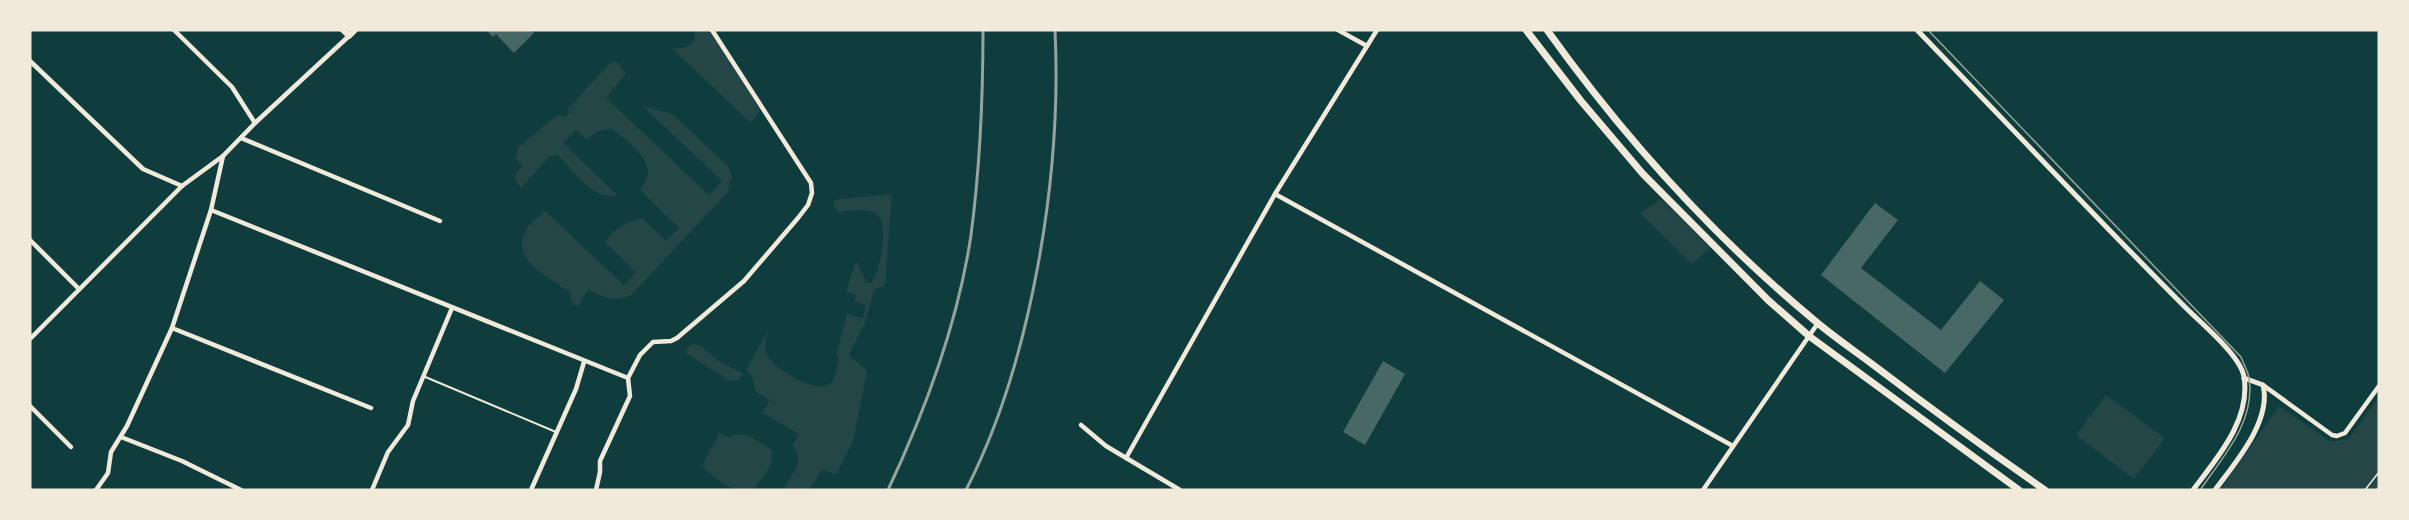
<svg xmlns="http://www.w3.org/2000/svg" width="2409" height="520" font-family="'Noto Sans',sans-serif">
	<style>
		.green { fill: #244646 }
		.building { fill: #486865 }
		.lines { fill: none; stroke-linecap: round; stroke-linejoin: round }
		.path { stroke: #f1e9da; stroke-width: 1.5 }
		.service { stroke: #f1e9da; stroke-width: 2 }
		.minor { stroke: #f1e9da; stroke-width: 4.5 }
		.tertiary { stroke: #f1e9da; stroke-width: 5 }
		.secondary { stroke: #f1e9da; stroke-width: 6 }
		.primary { stroke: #f1e9da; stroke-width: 7 }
		.tram { stroke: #97a49c; stroke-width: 1.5 }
		.rail { stroke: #97a49c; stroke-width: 3 }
	</style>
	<rect width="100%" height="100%" fill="#0f3d3e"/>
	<g class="green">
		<path d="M695,30H710L760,110L751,123L673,49L687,47L694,41Z"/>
		<path d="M616,61L626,73L606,98L709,195L722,181L643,106L672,114L727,165L732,177L728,192L632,294C614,303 604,298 588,289L578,307L572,303L570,292C553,280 511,262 525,232C528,224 539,217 545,211L624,285L636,272L605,242C614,229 626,222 642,218L666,241L679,228L640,190C643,185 648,179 648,173C649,156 624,139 613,129C602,129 594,132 587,140L576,130L563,143L617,195C593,201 573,170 557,154L549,157L521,188L515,179L516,173L523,166L516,159L518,148L548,122L560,115L564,118L570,113L567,110L608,65Z"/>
		<path d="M892,194L885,285L874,290L865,323L849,355L867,371L853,441L836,475L823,469L809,490H783C791,475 807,460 792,445L799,434L763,413L770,400L756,392L752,376L746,370L768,331C767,337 764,345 765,350C767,366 816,395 830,384C836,379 837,365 839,358L836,357L847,314L863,318L866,305L854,301L856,295L846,292L856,261L867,283H872C879,271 891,224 877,215C866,207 852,211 839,212L834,207L833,200Z"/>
		<path d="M1661,199L1710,248L1692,264L1640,213Z"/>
		<path d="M694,344L701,346L717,360L743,374L738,380L730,381L686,353L687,348Z"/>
		<path d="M2106,395L2165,438L2134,479L2076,435Z"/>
		<path d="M2379,397V490H2220L2279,406L2331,442L2349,439Z"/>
		<path d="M719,433L729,437C746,429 758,442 772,451C774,467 763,477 754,489C730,493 718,481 702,466Z"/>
	</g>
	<g class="building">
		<path d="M486,30H531L534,33L514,53L496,34L493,37Z"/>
		<path d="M1875,203L1898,220L1861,268L1941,330L1980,281L2004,300L1945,373L1821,275Z"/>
		<path d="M1383,361L1405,374L1365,445L1343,432Z"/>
	</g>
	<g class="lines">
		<g class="path">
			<path d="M2365,490L2379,472"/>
			<path d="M2377,490L2379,487"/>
		</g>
		<path class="service" d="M423,376L556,432"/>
		<g class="minor">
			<path d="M174,30L232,87L255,123"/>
			<path d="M1338,30L1367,46"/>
			<path d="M30,61L143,169L182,186"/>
			<path d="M241,138L440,221"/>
			<path d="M1275,194L1733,446"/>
			<path d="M211,210L628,378"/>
			<path d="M30,240L79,289"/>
			<path d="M172,328L371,408"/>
			<path d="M30,339L182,186L223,156L255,123L349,36"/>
			<path d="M2263,385L2332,435L2337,436L2345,433L2379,386"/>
			<path d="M30,406L71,447"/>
			<path d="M1081,425L1106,446L1180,490"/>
			<path d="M121,437L182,461L241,490"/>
			<path d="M1126,458L1275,194L1377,30"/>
			<path d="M96,490L108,473L111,452L127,426L172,328L211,210L223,156"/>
			<path d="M372,490L388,452L408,425L413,401L452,308"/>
			<path d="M531,490L576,389L584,362"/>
			<path d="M596,490L600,472V461L630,396L628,378L640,355L653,342L671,341L677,338L744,281L798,218L808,205L812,193L811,183L712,30"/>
			<path d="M1703,490L1818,323"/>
		</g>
		<g class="tertiary">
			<path d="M1917,30C2007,123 2095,217 2186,308C2202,324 2241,356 2244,377C2251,420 2217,458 2193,490"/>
			<path d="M2215,490C2235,463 2272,421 2263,385L2244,378"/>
		</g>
		<path class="secondary" d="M343,30L349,36L355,30"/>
		<g class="primary">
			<path d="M1526,30L1581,101L1643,174L1768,300L1809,336L2019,490"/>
			<path d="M1547,30C1623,136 1714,237 1814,320C1835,338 1858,353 1880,370C1934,411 1989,451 2045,490"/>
		</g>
		<path class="tram" d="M1928,30L2241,357C2243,363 2248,371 2249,378C2256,421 2223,457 2200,490"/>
		<g class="rail">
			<path d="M888,490C926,409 958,323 971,235C980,167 983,99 983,30"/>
			<path d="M966,490C1032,361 1062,174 1055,30"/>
		</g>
	</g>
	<rect width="2409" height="520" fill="none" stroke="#f1e9da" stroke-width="63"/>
</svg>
